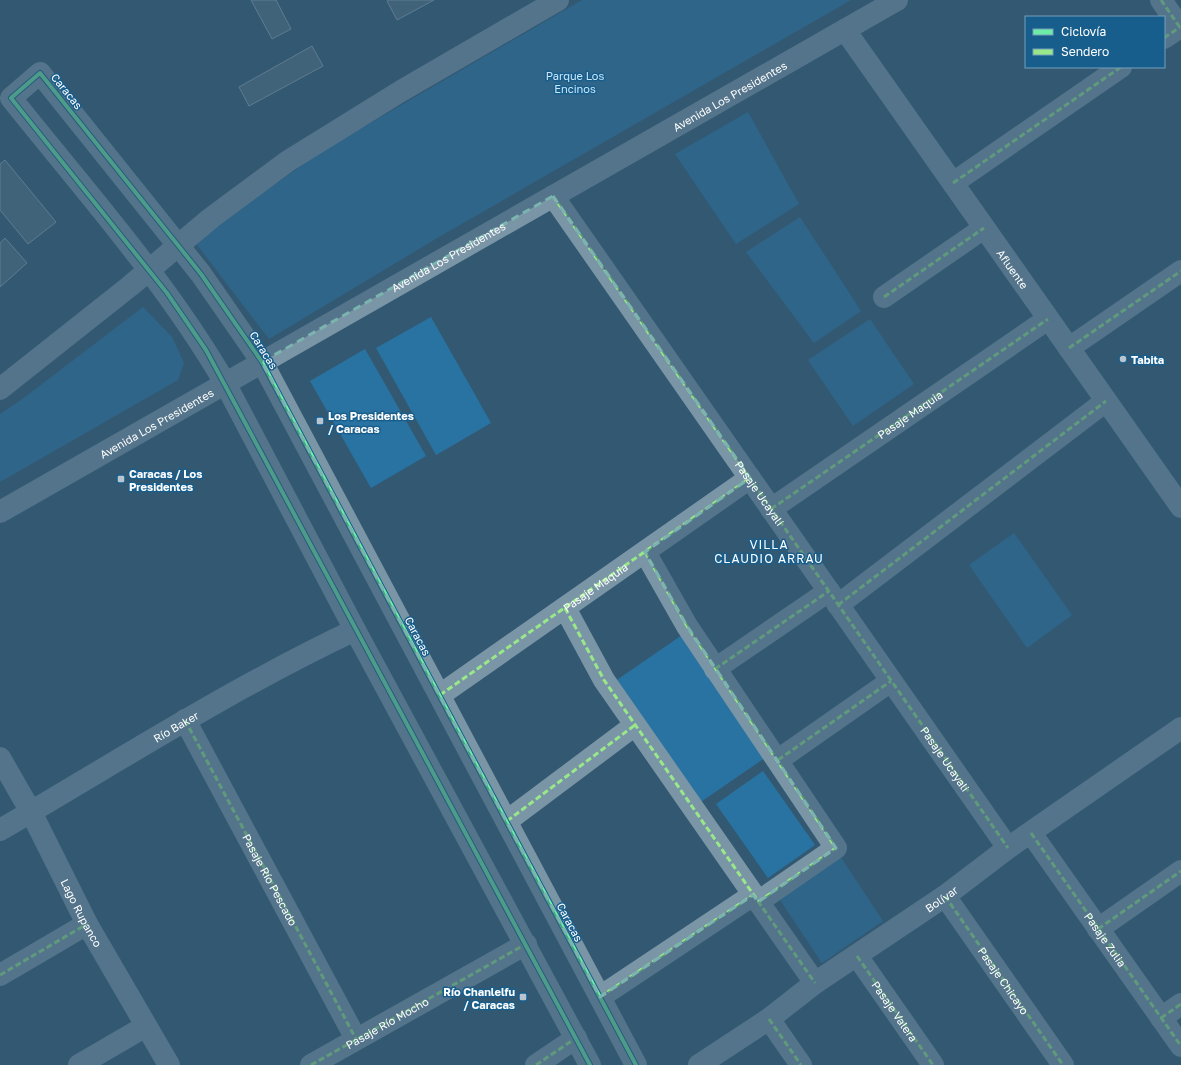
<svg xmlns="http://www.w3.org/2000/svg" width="1181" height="1065" font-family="'Golos Text',sans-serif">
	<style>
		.green { fill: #2973a2 }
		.building { fill: #517084; stroke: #8ea5b4 }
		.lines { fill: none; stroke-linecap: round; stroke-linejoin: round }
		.minor { stroke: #7a95a6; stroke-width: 22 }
		.tertiary { stroke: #7a95a6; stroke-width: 22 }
		.quiet { stroke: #98e88a; stroke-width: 3; stroke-dasharray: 6 3; stroke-linecap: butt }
		.cycleway-casing { stroke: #185e8d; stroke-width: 6 }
		.cycleway { stroke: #6deda7; stroke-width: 4 }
		.marked { fill: none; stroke: #7bb4af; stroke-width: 3; stroke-dasharray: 8 5; stroke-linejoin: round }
		.poi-dot { fill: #b8c5ce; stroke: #185e8d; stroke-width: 1.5 }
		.labels { text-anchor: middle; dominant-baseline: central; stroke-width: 3; stroke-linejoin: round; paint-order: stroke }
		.park-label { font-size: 11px; fill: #c9e7fa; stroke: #185e8d }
		.street-label { font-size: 11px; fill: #fff; stroke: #185e8d }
		.poi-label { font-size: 11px; font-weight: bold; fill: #fff; stroke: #185e8d; text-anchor: start }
		.neighbourhood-label { font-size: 12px; letter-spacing: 1px; fill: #fff; stroke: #185e8d }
	</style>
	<rect width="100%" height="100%" fill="#335972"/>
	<g class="green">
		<path d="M582,0H851L439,237L269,339L194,241L324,150Z"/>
		<path d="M748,112L799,204L736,244L675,154Z"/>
		<path d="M800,217L861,311L814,343L746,252Z"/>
		<path d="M143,307L172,337L184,363L178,380L0,482V414L21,400Z"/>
		<path d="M431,317L491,423L436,455L376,348Z"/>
		<path d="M870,319L914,384L853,426L808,360Z"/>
		<path d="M365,349L426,456L371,488L310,381Z"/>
		<path d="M1014,533L1072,615L1027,648L969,565Z"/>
		<path d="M685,633L769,755L695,806L611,684Z"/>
		<path d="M763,771L815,845L768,878L716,804Z"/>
		<path d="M840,856L883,921L822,963L778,897Z"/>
	</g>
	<g class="building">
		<path d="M251,0H276L291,29L272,39Z"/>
		<path d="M389,0H434L397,20L387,1Z"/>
		<path d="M312,46L323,66L249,106L239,87Z"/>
		<path d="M5,160L56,222L28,244L0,210V164Z"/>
		<path d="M5,238L27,263L0,287V243Z"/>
	</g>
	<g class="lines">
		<g class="minor">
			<path d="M1161,0L1181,29"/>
			<path id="s1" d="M845,30L1181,507"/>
			<path d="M1164,38L1180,27"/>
			<path d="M953,183L1121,67"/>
			<path id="s2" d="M553,196L1008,848"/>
			<path d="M884,297L984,228"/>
			<path d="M1069,348L1181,271"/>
			<path d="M225,383C165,280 85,191 11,98L40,73L201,274L262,362"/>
			<path d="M0,389L130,286L211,218L288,161L401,91L558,0"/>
			<path d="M771,509L1048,319"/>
			<path d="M645,552L687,626L836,848L758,902"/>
			<path d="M838,605L1106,401"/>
			<path d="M565,608L604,680L815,983"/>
			<path d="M715,669L829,591"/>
			<path d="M440,695L750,478"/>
			<path d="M185,720L356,1039"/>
			<path id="s3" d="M0,758L31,812L87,924L169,1065"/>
			<path d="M778,760L891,681"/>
			<path d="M507,821L635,725"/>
			<path id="s4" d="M0,830C117,762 232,688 355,630"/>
			<path id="s5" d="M1031,833L1181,1046"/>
			<path d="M945,896L1063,1065"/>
			<path d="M1098,929L1181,871"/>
			<path id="s6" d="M857,956L933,1065"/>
			<path d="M0,975L87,924"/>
			<path d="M600,997L753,895"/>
			<path d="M1161,1018L1181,1004"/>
			<path d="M769,1019L801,1065"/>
			<path d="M79,1065L146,1026"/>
			<path id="s7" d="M311,1065L526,944"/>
			<path d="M536,1065L576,1038"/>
			<path id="s8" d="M699,1065L769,1019L815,983L945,896L1008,848L1181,728"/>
		</g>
		<g class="tertiary">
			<path d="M262,362L636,1065"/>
			<path d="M225,383L355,630L590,1065"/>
			<path id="s9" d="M0,512L897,0"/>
		</g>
		<g class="quiet">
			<path d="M1161,0L1181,29"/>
			<path d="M1164,38L1180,27"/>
			<path d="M953,183L1121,67"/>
			<path d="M553,196L1008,848"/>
			<path d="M884,297L984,228"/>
			<path d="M1069,348L1181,271"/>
			<path id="s10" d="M771,509L1048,319"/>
			<path d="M645,552L687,626L836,848L758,902"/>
			<path d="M838,605L1106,401"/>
			<path d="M565,608L604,680L815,983"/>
			<path d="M715,669L829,591"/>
			<path id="s11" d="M440,695L750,478"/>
			<path id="s12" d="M185,720L356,1039"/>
			<path d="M778,760L891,681"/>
			<path d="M507,821L635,725"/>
			<path d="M1031,833L1181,1046"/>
			<path id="s13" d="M945,896L1063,1065"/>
			<path d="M1098,929L1181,871"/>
			<path d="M857,956L933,1065"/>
			<path d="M0,975L87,924"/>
			<path d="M600,997L753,895"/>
			<path d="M1161,1018L1181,1004"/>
			<path d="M769,1019L801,1065"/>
			<path d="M311,1065L526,944"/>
			<path d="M536,1065L576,1038"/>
		</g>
		<g class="cycleway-casing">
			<path id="cycleway" d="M590,1065L206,350L167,293L11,98L40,73L201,274L262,362L636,1065"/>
		</g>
		<use href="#cycleway" class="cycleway"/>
	</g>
	<path d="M0 0H1181V1065H0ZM553,196L750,478L645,552L687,626L836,848L758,902L753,895L600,997L262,362Z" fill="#335972" fill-opacity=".55" fill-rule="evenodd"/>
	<path class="marked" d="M553,196L750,478L645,552L687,626L836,848L758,902L753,895L600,997L262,362Z"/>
	<g class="poi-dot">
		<circle cx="1123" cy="359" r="4"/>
		<rect x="316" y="417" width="8" height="8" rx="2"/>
		<rect x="117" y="475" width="8" height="8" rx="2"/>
		<rect x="519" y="993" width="8" height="8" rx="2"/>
	</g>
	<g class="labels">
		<g class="park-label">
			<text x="575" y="75">Parque Los<tspan x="575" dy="13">Encinos</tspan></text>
		</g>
		<g class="street-label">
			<text transform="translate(67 91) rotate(51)">Caracas</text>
			<text stroke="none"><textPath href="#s9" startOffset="840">Avenida Los Presidentes</textPath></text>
			<text stroke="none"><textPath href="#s9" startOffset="516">Avenida Los Presidentes</textPath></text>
			<text stroke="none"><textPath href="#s1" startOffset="292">Afluente</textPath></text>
			<text transform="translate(264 350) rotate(58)">Caracas</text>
			<text stroke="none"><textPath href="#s10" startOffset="168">Pasaje Maquia</textPath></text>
			<text stroke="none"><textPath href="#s9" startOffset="180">Avenida Los Presidentes</textPath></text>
			<text stroke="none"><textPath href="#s2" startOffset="362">Pasaje Ucayali</textPath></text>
			<text stroke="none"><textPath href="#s11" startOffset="189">Pasaje Maquia</textPath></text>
			<text transform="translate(418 636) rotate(62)">Caracas</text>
			<text stroke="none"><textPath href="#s4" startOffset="204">Río Baker</textPath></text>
			<text stroke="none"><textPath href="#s2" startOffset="686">Pasaje Ucayali</textPath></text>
			<text stroke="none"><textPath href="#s12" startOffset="181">Pasaje Río Pescado</textPath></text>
			<text stroke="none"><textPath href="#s8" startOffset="294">Bolívar</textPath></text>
			<text stroke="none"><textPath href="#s3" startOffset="175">Lago Rupanco</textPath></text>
			<text transform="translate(570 922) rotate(62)">Caracas</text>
			<text stroke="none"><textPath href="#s5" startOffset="130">Pasaje Zulia</textPath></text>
			<text stroke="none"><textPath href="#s13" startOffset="103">Pasaje Chicayo</textPath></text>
			<text stroke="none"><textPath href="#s6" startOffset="67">Pasaje Valera</textPath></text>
			<text stroke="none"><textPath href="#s7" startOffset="87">Pasaje Río Mocho</textPath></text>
		</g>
		<g class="poi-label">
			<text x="1131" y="359">Tabita</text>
			<text x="328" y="415">Los Presidentes<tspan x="328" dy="13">/ Caracas</tspan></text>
			<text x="129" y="473">Caracas / Los<tspan x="129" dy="13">Presidentes</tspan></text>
			<text x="515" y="991" text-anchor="end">Río Chanlelfu<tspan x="515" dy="13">/ Caracas</tspan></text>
		</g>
		<g class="neighbourhood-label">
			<text x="769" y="544">VILLA<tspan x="769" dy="14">CLAUDIO ARRAU</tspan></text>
		</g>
	</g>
	<rect x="1025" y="16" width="140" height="52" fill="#185e8d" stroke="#749ebb"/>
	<rect x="1033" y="29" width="20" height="6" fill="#6deda7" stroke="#749ebb"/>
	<text x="1061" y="36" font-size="12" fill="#ffffff">Ciclovía</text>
	<rect x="1033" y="49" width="20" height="6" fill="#98e88a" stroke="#749ebb"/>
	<text x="1061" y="56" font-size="12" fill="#ffffff">Sendero</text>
</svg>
